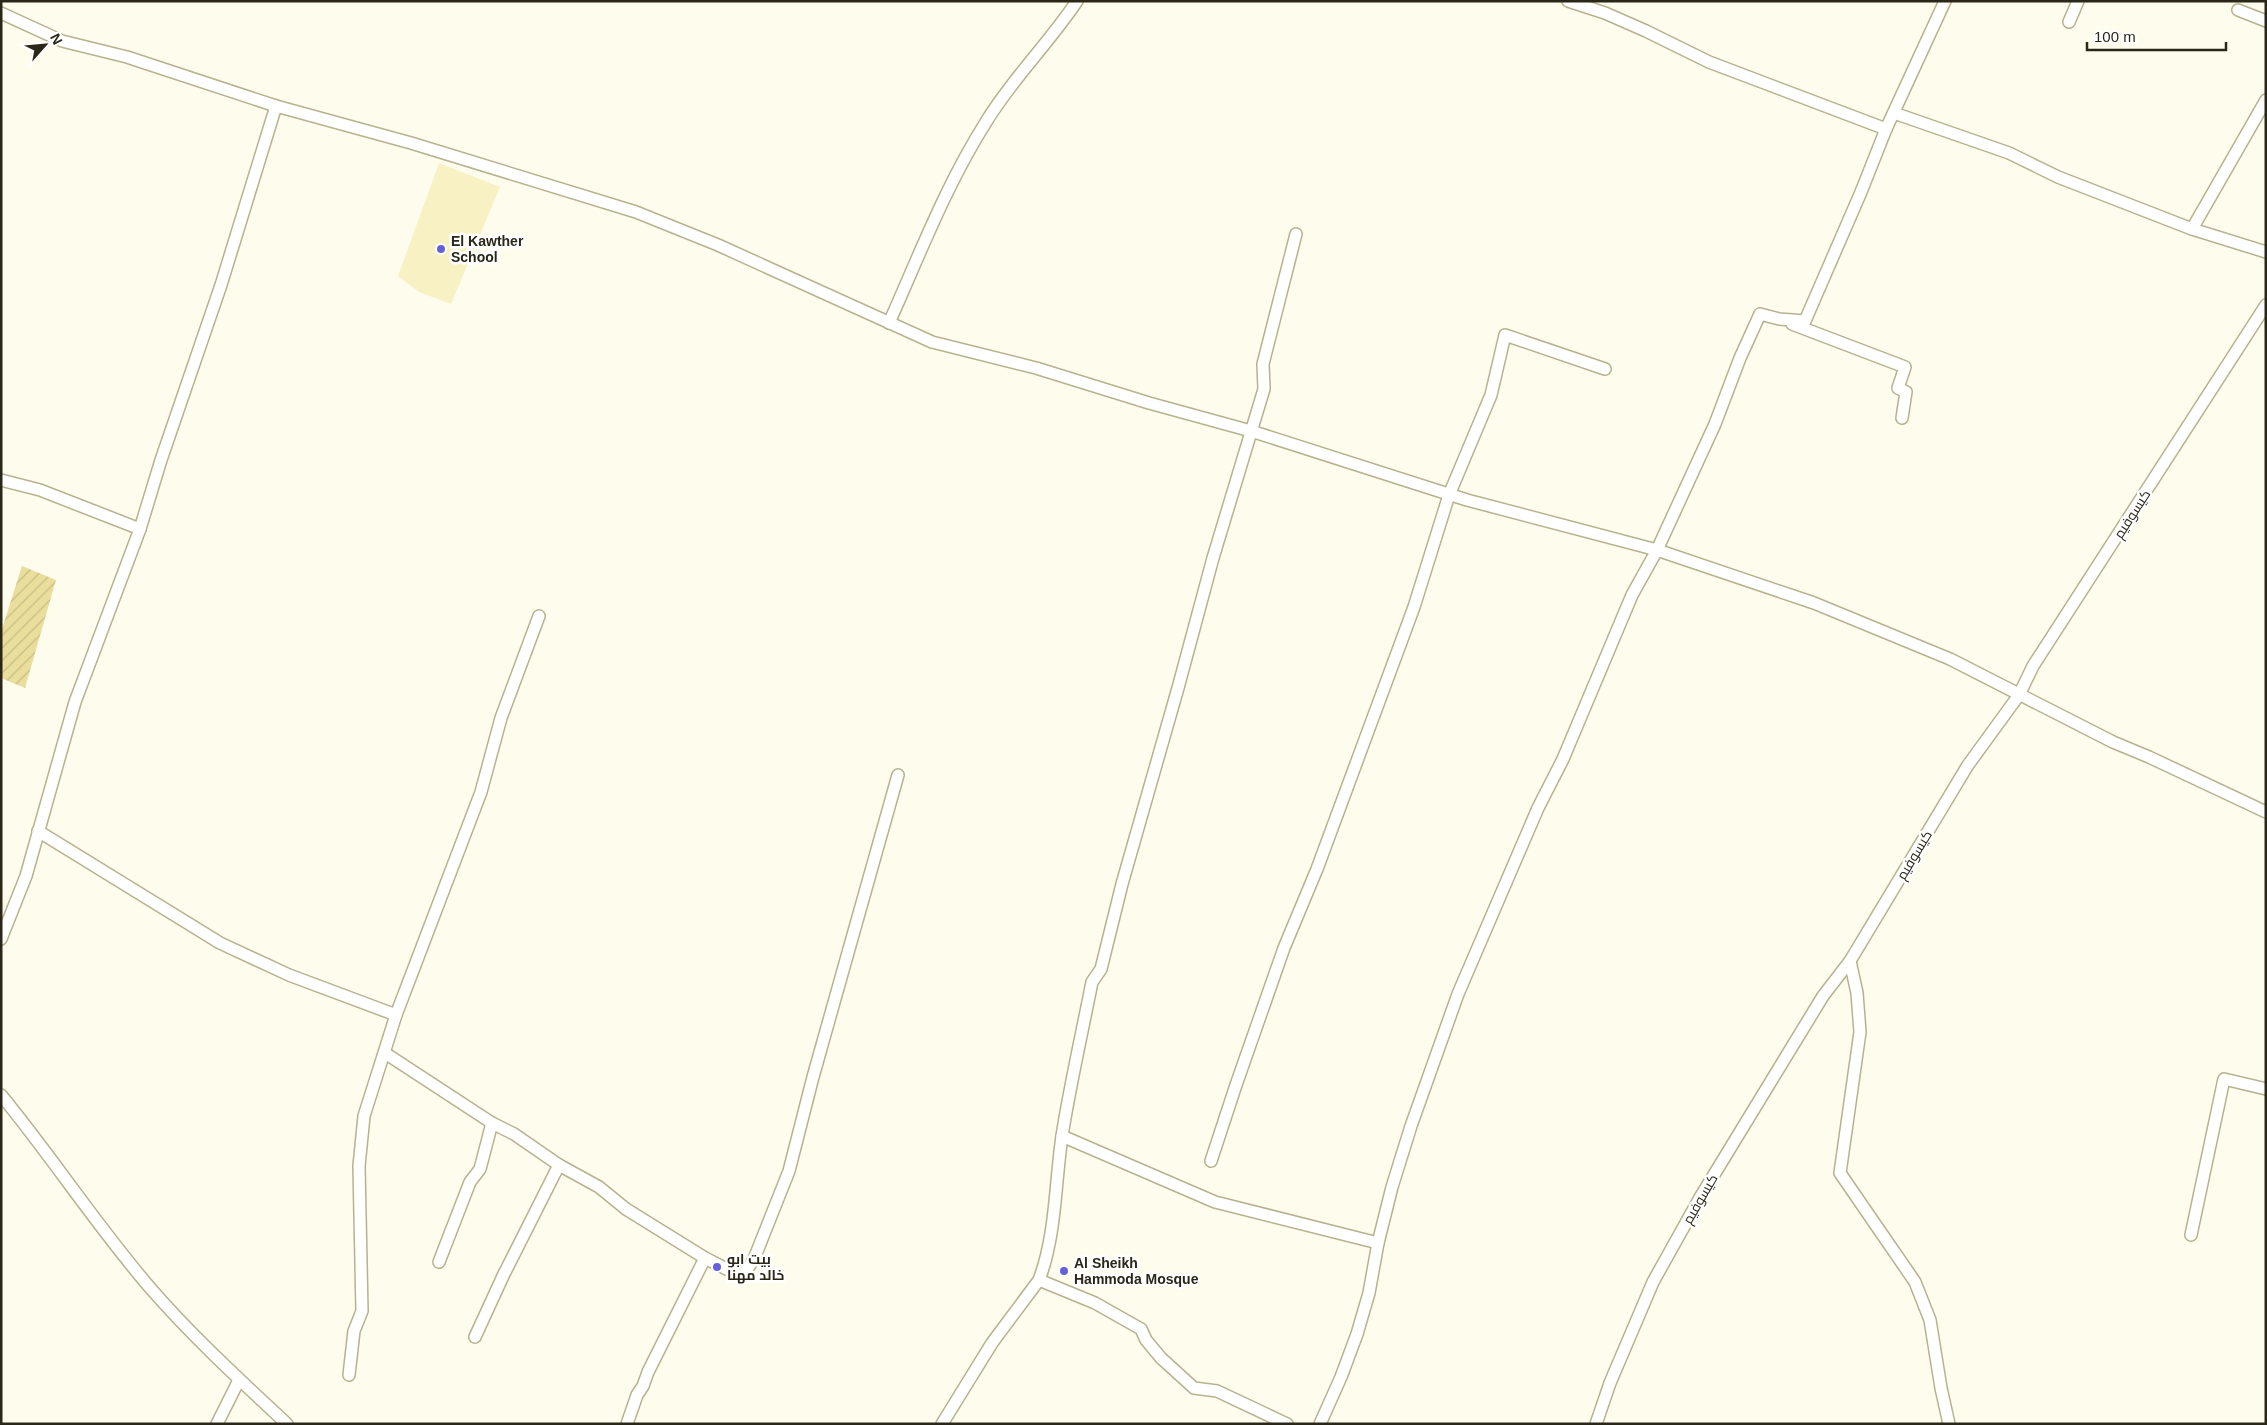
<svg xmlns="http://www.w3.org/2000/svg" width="2267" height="1425" font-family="Arial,Cairo,sans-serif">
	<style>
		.built { fill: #f8f1c4 }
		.garden { fill: url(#garden-furrows) }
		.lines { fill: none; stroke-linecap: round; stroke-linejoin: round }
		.minor-casing { stroke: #b7b28e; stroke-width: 14 }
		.minor { stroke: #fff; stroke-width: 11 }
		.poi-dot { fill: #6460d9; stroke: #fff; stroke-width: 2 }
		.labels { text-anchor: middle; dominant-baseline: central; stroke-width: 5; stroke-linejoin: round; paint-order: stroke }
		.poi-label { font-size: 14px; font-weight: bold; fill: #2a2719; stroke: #fff; text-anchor: start }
		.street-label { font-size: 14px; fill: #2a2719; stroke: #fff }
	</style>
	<defs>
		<pattern id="garden-furrows" width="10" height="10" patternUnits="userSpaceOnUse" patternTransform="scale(1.25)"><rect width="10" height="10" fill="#e9de9b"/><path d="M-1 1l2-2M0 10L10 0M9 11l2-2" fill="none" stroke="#c8be85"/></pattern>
	</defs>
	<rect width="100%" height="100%" fill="#fefced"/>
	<path class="built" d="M439,163L500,187L451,304L419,292L398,276Z"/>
	<path class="garden" d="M22,566L56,580L25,688L1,678V632Z"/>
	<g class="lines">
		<g class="minor-casing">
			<g id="minor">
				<path d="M1568,1L1605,13L1646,31L1709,62L1886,129"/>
				<path d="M2238,10L2266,21"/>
				<path d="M1,13L62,41L127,57L276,106L411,143L636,212L718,245L932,342L1036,368L1149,403L1251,431L1467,500L1657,550L1814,603L1950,659L2113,742L2149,757L2266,812"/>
				<path d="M2069,22L2078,1"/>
				<path d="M1894,113L2009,153L2058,177L2192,229L2266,252"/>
				<path d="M2192,229L2266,100"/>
				<path d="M889,323C919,256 946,185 986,122C1012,79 1049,43 1077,1"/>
				<path d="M1792,324L1905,367L1898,388L1906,392L1902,418"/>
				<path d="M1,480L40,490L140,529"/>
				<path d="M38,831L220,943L289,975L396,1015"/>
				<path d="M1,939L26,876L75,702L140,529L161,460L221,285L276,106"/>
				<path d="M1850,961L1857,993L1860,1032L1840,1173L1915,1282L1930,1320L1941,1388L1949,1424"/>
				<path d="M385,1053L492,1123L514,1134L559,1165L599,1187L626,1209L705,1258L742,1277L754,1259L789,1171L813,1077L898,775"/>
				<path d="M1,1095C53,1158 98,1228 152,1290C194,1338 241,1381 287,1424"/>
				<path d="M1062,1136L1215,1202L1378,1243"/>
				<path d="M1211,1161L1236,1085L1284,948L1317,869L1414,607L1449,495L1491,395L1505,335L1605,369"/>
				<path d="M2191,1235L2224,1079L2266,1089"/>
				<path d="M439,1262L470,1182L480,1169L492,1123"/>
				<path d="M1039,1280L1095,1303L1141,1329L1146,1340L1161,1358L1194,1388L1217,1391L1287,1424"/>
				<path d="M475,1337L503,1276L559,1165"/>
				<path d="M349,1375L354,1331L362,1311L359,1166L364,1116L396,1015L481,792L501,718L539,616"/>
				<path d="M217,1424L239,1380"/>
				<path d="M627,1424L637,1395L643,1386L648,1372L705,1258"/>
				<path d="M942,1424L992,1343L1039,1280C1056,1235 1055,1184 1062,1136C1070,1085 1082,1033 1092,982L1101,969L1122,884L1178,688L1213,558L1264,389L1263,364L1296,234"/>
				<path d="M1320,1424L1341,1377L1357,1334L1369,1293L1378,1243L1392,1187L1411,1126L1458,994L1538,808L1563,759L1632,595L1657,550L1715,424L1740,358L1760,314L1779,319L1805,321L1861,192L1886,129L1945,1"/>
				<path d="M1596,1424L1610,1383L1653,1282L1701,1196L1823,996L1850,961L1968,765L2019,695L2033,666L2266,305"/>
			</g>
		</g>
		<use href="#minor" class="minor"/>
	</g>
	<g class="poi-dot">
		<circle cx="441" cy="249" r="5"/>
		<circle cx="717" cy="1267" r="5"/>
		<circle cx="1064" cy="1271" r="5"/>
	</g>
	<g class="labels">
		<g class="poi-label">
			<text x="451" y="241">El Kawther<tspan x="451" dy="16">School</tspan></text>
			<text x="727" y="1259">بيت ابو<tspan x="727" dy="16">خالد مهنا</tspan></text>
			<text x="1074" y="1263">Al Sheikh<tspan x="1074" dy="16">Hammoda Mosque</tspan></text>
		</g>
		<g class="street-label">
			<text transform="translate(2132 514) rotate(-57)">كيسوفيم</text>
			<text transform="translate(1914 855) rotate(-59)">كيسوفيم</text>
			<text transform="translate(1700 1199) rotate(-60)">كيسوفيم</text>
		</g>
	</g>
	<rect width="2267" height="1425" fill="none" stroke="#2a2719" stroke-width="5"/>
	<g transform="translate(45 45) rotate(63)" stroke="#ffffff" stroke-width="4" paint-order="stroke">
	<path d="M0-4L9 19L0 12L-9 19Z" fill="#2a2719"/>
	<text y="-8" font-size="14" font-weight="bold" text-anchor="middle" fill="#2a2719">N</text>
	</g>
	<path d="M2087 42v8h139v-8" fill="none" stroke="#2a2719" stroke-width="2.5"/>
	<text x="2094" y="42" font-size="15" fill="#2a2719" stroke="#ffffff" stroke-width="4" paint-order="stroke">100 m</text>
</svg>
